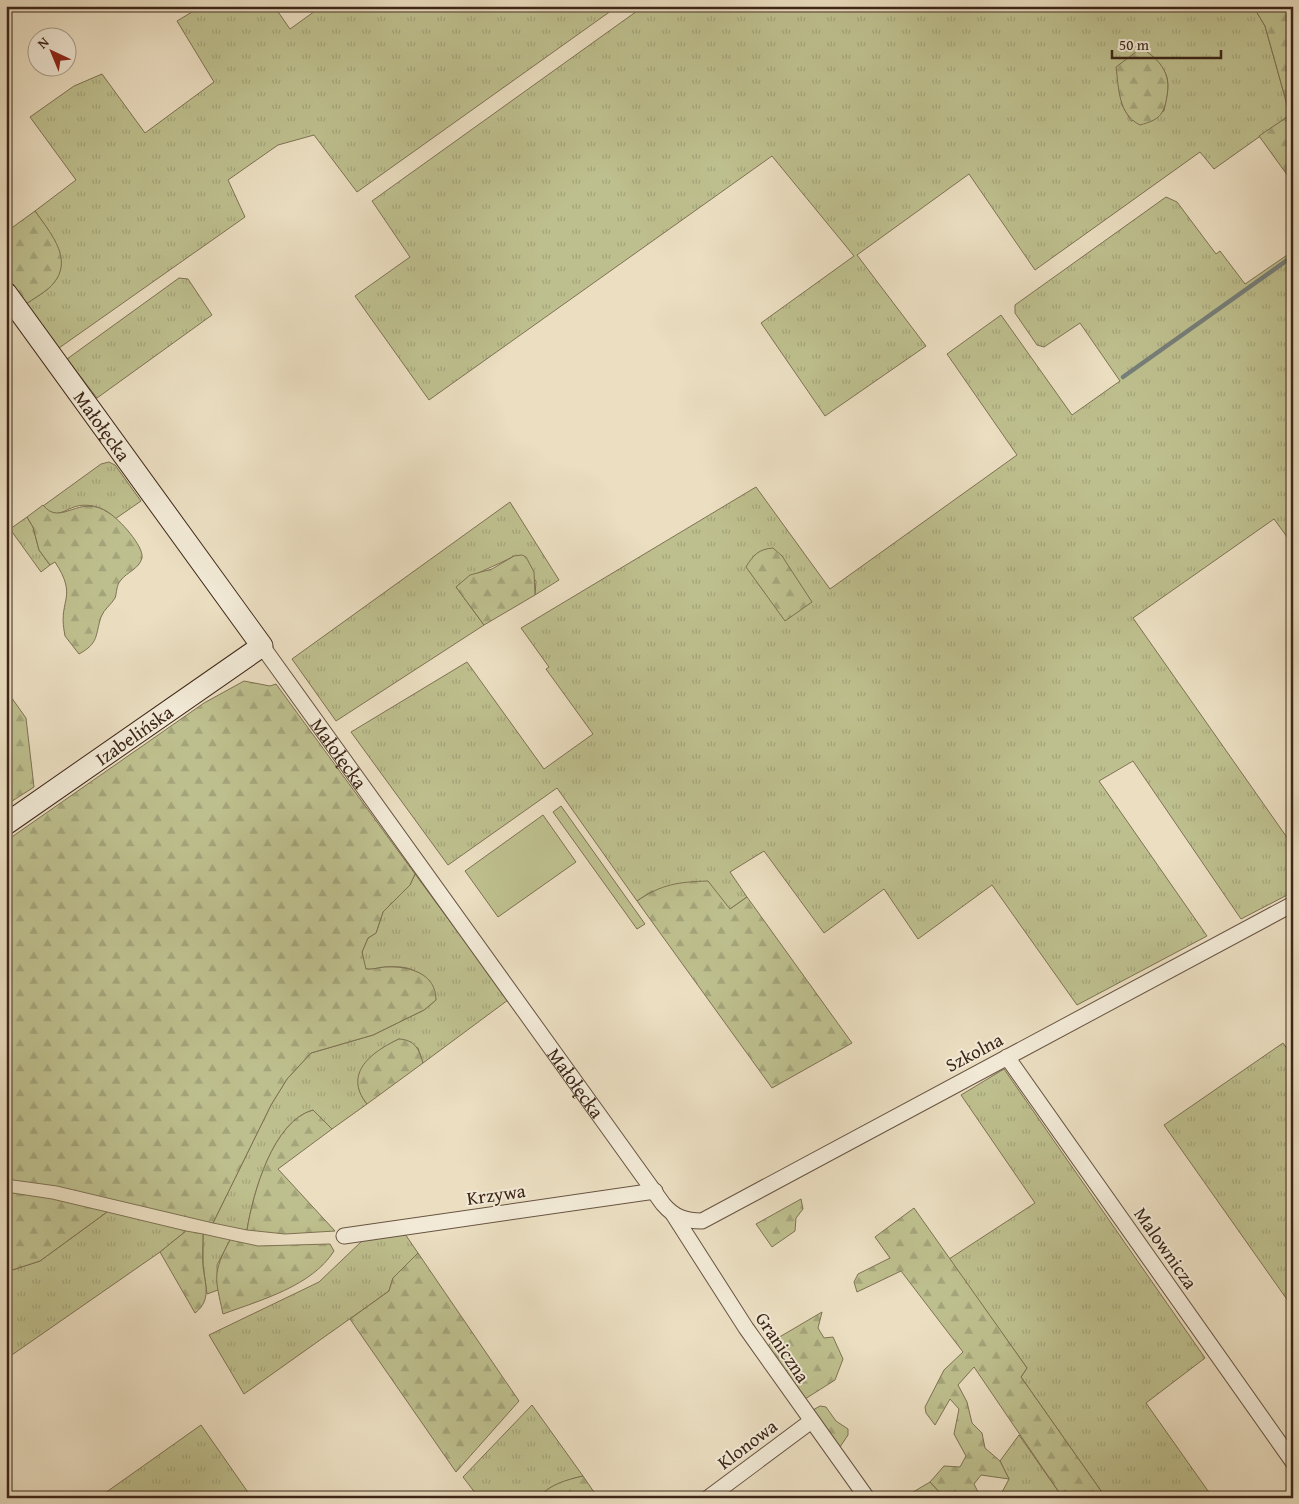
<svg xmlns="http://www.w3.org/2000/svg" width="1299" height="1504" font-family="'Gentium Book Plus',serif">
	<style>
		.grass { fill: url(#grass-tufts); stroke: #7e7253; fill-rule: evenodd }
		.forest { fill: url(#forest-firs); stroke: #7e7253 }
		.pitch { fill: #bebf8e; stroke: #7e7253 }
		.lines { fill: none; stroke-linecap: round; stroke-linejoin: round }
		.stream { stroke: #767f7a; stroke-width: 4.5 }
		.street-casing { stroke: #685442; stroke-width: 17 }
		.secondary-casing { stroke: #3d2618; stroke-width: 23 }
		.street { stroke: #f2ead7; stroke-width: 15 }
		.secondary { stroke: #f2ead7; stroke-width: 21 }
		.labels { text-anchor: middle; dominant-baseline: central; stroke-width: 4; stroke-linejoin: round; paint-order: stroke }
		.street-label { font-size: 19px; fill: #3d2618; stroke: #f2ead7 }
	</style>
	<defs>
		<pattern id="grass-tufts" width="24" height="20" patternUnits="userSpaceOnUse" patternTransform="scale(1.25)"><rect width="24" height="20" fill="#bebf8e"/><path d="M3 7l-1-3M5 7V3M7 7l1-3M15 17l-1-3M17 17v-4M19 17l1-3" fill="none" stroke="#a4a47a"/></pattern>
		<pattern id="forest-firs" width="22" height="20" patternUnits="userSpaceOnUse" patternTransform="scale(1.25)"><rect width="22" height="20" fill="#bebf8e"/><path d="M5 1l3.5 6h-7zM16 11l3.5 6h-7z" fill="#a4a47a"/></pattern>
	</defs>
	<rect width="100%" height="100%" fill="#ebdec1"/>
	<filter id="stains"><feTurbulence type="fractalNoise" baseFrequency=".004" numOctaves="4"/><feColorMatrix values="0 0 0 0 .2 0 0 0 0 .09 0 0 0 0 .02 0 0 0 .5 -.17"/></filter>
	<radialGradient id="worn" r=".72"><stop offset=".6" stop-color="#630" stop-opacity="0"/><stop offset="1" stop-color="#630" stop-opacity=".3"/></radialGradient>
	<g class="grass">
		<path d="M202,6H274L290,29L322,6H614L615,8L357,192L314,135L278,145L228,180L245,217L59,348L26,304C33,299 42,294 49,288C76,263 50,233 35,211L76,180L30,117L74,86L102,74L145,133L214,82L177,21Z"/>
		<path d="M644,6H1253L1265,26L1290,115L1214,169L1200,152L1035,270L969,174L857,255L926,346L825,416L761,323L854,256L772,156L429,400L355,296L410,257L372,201ZM1147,52C1172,75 1170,79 1164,111L1131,121L1121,103Z"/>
		<path d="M1166,197L1177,202L1216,254L1220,251L1245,284L1293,251V545L1274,519L1133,618L1293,846V892L1241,919L1133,761L1099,781L1207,936L1077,1005L992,885L918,939L884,889L824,933L764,851L730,872L747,897L730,909L652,891L637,901L557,788L448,865L351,732L467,662L544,769L593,734L546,669L549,667L521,628L756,487L830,589L1017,455L947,354L1001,315L1072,415L1120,381L1080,323L1044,347L1037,345L1015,313V305Z"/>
		<path d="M179,278L188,279L212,315L97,398L67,359Z"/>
		<path d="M109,462L115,465L141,501L115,519C107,508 88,502 74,507C61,512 54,519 43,506L101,464Z"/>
		<path d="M510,502L559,580L535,595L536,581L514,556C494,567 473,573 456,587L484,625L336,721L292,659Z"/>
		<path d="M27,517L33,527L39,550L50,565L41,572L10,529Z"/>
		<path d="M415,874L508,1000L423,1063L418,1048L399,1039C374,1051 343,1074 367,1104L332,1129L313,1110C273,1121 253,1193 247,1230L213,1223L271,1105L287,1079L311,1053L373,1035L424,1010L436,1000C420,974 419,965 385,967C378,968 372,970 365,969L362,952L368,938L376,933L383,912L410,885Z"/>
		<path d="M1283,1043L1293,1057V1308L1164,1125Z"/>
		<path d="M1004,1069L1205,1358L1146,1403L1213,1498H1106L1021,1377L1027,1368L949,1259L1035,1203L961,1095Z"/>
		<path d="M107,1212L186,1231L160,1252L6,1359V1272L40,1261Z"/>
		<path d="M203,1234L230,1240L217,1265L218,1290L207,1294L203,1265Z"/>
		<path d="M405,1234L418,1253L393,1278L389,1291L244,1394L209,1335L319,1282L363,1240Z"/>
		<path d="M532,1405L583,1476C567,1480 549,1485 538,1498H479L463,1477Z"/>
		<path d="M201,1425L252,1498H98Z"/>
		<path d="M1019,1435L1063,1498H999L1009,1479L1000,1461Z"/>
		<path d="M930,1482L945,1498H903Z"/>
	</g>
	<g class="forest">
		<path d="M1253,6H1293V183L1259,136L1290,115L1265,26Z"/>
		<path d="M1141,48C1161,60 1171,74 1167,96C1164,115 1159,120 1140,125C1118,114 1119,89 1116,67Z"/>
		<path d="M35,211C51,234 77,262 49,288C42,294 33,299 26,304L6,276V232Z"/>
		<path d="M43,505C61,528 79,492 109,513C119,519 144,546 142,558C139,569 127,572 121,580C116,585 117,593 115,598C111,605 104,609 101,617C95,636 99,643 79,654L65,636L64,630C59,599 78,597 55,562L50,565L39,550L33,527L27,517Z"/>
		<path d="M773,548L782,556L812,602L785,621L746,567C753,555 759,549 773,548Z"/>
		<path d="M522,555L526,557L534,572L535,595L484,625L456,587L470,575L492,569L514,556Z"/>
		<path d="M244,681L270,686L276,684L415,874L410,885L383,912L376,933L368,938L362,952L366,969C373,970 379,967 386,967C409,966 436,973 436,1000L424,1010L373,1035L311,1053L287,1079L271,1105L213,1223L57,1186L6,1179V841L204,703Z"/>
		<path d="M6,690L26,718L34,787L6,805Z"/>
		<path d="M708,881L730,909L747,897L852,1043L772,1088L637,901C662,884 678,882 708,881Z"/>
		<path d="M399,1039C415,1040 419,1049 423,1063L367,1104C342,1073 373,1051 399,1039Z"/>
		<path d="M313,1110L332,1129L278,1169L335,1231L285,1234L247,1230C253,1193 273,1121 313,1110Z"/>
		<path d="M6,1192L52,1199L107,1212L40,1261L6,1272Z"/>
		<path d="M801,1199L803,1209L796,1218L795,1231L772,1247L756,1224Z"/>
		<path d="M914,1208L1027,1368L1021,1377L1106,1498H1063L974,1367L958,1385L967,1402L972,1423L982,1433L985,1448L1000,1461L1009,1479L981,1475L974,1484L981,1498H945L930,1482L944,1466L960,1467L966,1456L954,1434L959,1409L950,1399L935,1425L926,1413L925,1407L944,1370L963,1352L901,1271L857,1292L854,1282L858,1274L890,1258L875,1237Z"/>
		<path d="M186,1231L203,1234C203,1245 202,1256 203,1266C205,1285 212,1300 195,1313L160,1252Z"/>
		<path d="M230,1240L258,1246L330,1244L334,1251C312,1286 261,1300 223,1314C215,1277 212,1274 230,1240Z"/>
		<path d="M418,1253L519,1401L456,1472L350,1319L389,1291L393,1278Z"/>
		<path d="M822,1312L818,1328L824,1338L833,1337L843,1359L835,1380L805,1399L767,1348L771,1342Z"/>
		<path d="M820,1406L826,1407L836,1421L848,1429V1435L840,1447L813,1410Z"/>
		<path d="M583,1476L598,1498H538C550,1484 566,1480 583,1476Z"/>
	</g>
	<g class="pitch">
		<path d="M561,806L645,924L637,929L553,812Z"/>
		<path d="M543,815L576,862L498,917L465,871Z"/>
	</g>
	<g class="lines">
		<path class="stream" d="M1123,377L1293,256"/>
		<g class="street-casing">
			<g id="street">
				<path id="s1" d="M262,646L663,1204C674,1217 685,1221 702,1221L1293,904"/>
				<path d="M1007,1057L1293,1462"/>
				<path d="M673,1214L746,1328L867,1498"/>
				<path d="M344,1236L655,1191"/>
				<path d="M708,1498L810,1422"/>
			</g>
		</g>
		<g class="secondary-casing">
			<g id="secondary">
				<path id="s2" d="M6,293L262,646L6,824"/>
			</g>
		</g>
		<use href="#street" class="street"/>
		<use href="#secondary" class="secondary"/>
	</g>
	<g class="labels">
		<g class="street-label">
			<text stroke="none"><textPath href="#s2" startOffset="164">Małołęcka</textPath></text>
			<text transform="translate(134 735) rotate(-35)">Izabelińska</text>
			<text stroke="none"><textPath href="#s1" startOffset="132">Małołęcka</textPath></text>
			<text transform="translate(974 1052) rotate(-28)">Szkolna</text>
			<text stroke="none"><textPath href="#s1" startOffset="538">Małołęcka</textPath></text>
			<text transform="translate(496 1194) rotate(-8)">Krzywa</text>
			<text transform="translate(1166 1248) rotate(55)">Malownicza</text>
			<text transform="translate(783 1347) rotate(56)">Graniczna</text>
			<text transform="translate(747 1444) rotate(-37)">Klonowa</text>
		</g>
	</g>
	<rect width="1299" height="1504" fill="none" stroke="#ebdec1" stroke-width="25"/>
	<rect x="8" y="8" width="1284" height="1489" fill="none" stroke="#3d2618" stroke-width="2.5"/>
	<rect x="12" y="12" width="1274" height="1479" fill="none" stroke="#3d2618"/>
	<g transform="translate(52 52) rotate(316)"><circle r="24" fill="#f2ead7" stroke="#aa9c8b"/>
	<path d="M0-4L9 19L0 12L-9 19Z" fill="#8f2418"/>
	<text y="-8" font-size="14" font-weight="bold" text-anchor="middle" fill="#3d2618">N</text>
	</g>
	<path d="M1112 50v8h109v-8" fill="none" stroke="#3d2618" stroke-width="2.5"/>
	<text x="1119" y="50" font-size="15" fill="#3d2618" stroke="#f2ead7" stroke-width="4" paint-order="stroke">50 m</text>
	<rect width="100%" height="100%" filter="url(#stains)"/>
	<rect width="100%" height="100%" fill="url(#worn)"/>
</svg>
